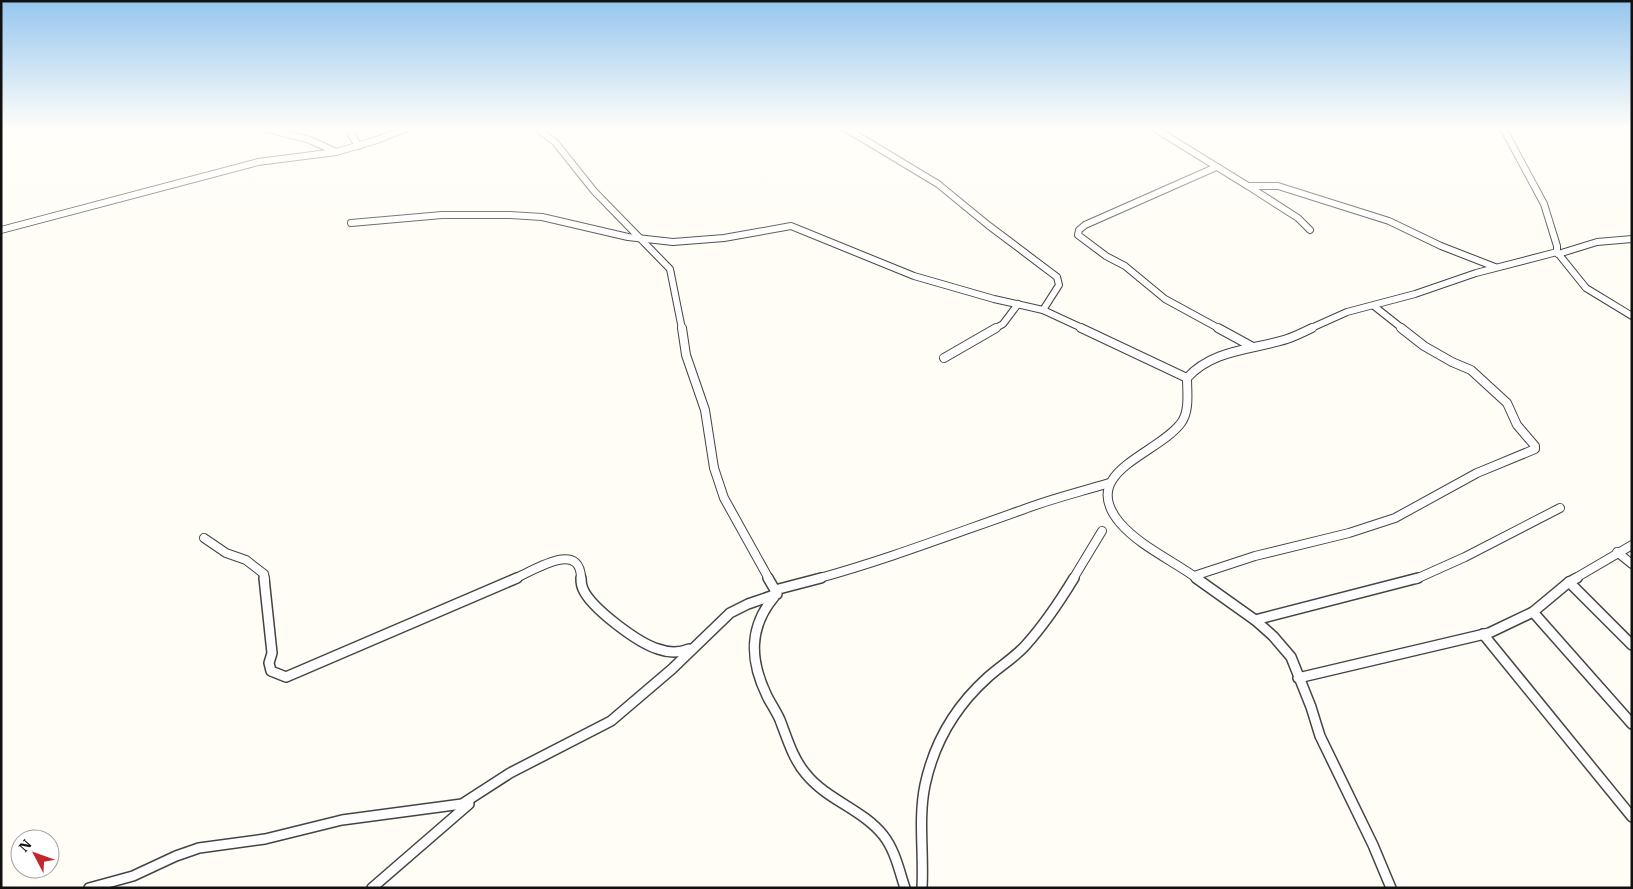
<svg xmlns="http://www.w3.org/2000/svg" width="1633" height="889" font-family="'IBM Plex Serif',serif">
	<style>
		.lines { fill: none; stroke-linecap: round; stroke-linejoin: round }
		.minor-far2-casing { stroke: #444; stroke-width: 8 }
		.minor-far1-casing { stroke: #444; stroke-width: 10 }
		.minor-casing { stroke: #444; stroke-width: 12 }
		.minor-far2 { stroke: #fff; stroke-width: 6 }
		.minor-far1 { stroke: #fff; stroke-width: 8 }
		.minor { stroke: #fff; stroke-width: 9 }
	</style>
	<rect width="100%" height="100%" fill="#fffdf5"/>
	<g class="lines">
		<g class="minor-far2-casing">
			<g id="minor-far2">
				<path d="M264,128L310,140L336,152L377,140L407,128"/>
				<path d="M355,128L351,135L359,146"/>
				<path d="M536,128L555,142L594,191L670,269L682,329"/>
				<path d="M845,128L938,184L988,225L1057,277L1059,285L1043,310"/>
				<path d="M1154,128L1248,186H1278L1389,221L1441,246L1495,267"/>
				<path d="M1214,168L1085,225L1079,230L1078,235L1106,256L1125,266L1165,299L1220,329"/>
				<path d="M1248,186L1298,218L1310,230"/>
				<path d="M351,223L442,215H510L542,217L628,237L673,242L724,238L791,226L914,276L994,299L1043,310L1084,329"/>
				<path d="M1,230L258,162L336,152"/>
				<path d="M1557,252L1586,288L1632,316"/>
				<path d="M1558,254L1597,242L1632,239"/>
				<path d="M1374,306L1403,329"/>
				<path d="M994,329L1003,324L1018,304"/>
				<path d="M1309,329L1347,312L1415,294L1476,273L1557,252V246L1544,204L1503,128"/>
			</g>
		</g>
		<g class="minor-far1-casing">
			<g id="minor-far1">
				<path d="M682,328L686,355L705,410L714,468L724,498L769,579"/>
				<path d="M1081,328L1187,378"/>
				<path d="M1218,328L1251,346"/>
				<path d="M944,358L996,328"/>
				<path d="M204,538L226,553L246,560L264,574L265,579"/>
				<path d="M1617,552L1632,564"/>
				<path d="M1194,576L1255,556L1349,533L1395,518L1477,473L1535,449V446L1517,425L1507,403L1471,370L1452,362L1424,346L1401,328"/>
				<path d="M514,579C533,571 581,539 581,579"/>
				<path d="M816,579C886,560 953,534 1022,510C1050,499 1080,492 1109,483"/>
				<path d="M1073,579L1102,531"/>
				<path d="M1198,579C1172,560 1141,547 1120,523C1077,472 1157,455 1181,423C1190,411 1187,392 1187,378C1213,349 1253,350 1287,339C1296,336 1304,332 1312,328"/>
				<path d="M1416,579L1465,557L1560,508"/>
				<path d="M1574,579L1632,545"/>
			</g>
		</g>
		<g class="minor-casing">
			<g id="minor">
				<path d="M264,578L272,653L269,663L271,671L286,677L517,578"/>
				<path d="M581,578C581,582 581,585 583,589C591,608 638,643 658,649C669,653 679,653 689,649"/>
				<path d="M768,578L775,590"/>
				<path d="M1196,578L1255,620L1273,636L1291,657L1311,707L1320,736L1373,845L1391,888"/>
				<path d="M1569,582L1577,578"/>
				<path d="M774,597C748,628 750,661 767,696C771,704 776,711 780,720C787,738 793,759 806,774C827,800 862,809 883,835C895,850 899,870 905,888"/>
				<path d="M1533,612L1632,724"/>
				<path d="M1255,620L1418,578"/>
				<path d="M1483,634L1632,817"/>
				<path d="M1298,678L1489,633L1533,612L1569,582L1632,645"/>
				<path d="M89,888L133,876L176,856L199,848L265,839L342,820L462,804L510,773L611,721L672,669L730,613L748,604L777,594L775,590L821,578"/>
				<path d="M372,888L469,804"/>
				<path d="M922,888C924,853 918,819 925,785C934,743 955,707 987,678C999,667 1014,658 1025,646C1044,625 1060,601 1074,578"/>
			</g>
		</g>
		<use href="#minor-far2" class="minor-far2"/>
		<use href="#minor-far1" class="minor-far1"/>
		<use href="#minor" class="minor"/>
	</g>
	<linearGradient id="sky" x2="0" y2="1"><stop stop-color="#95c6ee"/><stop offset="0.51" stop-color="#fffefa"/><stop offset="1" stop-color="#fffefa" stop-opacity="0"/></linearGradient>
	<rect width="1633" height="252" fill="url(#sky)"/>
	<rect width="1633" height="889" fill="none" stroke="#111111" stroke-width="5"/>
	<g transform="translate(35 854) rotate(311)"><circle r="24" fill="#ffffff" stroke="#a0a0a0"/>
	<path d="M0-4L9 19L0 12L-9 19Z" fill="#c4262e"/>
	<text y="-8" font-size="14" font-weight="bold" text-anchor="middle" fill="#111111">N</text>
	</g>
</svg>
